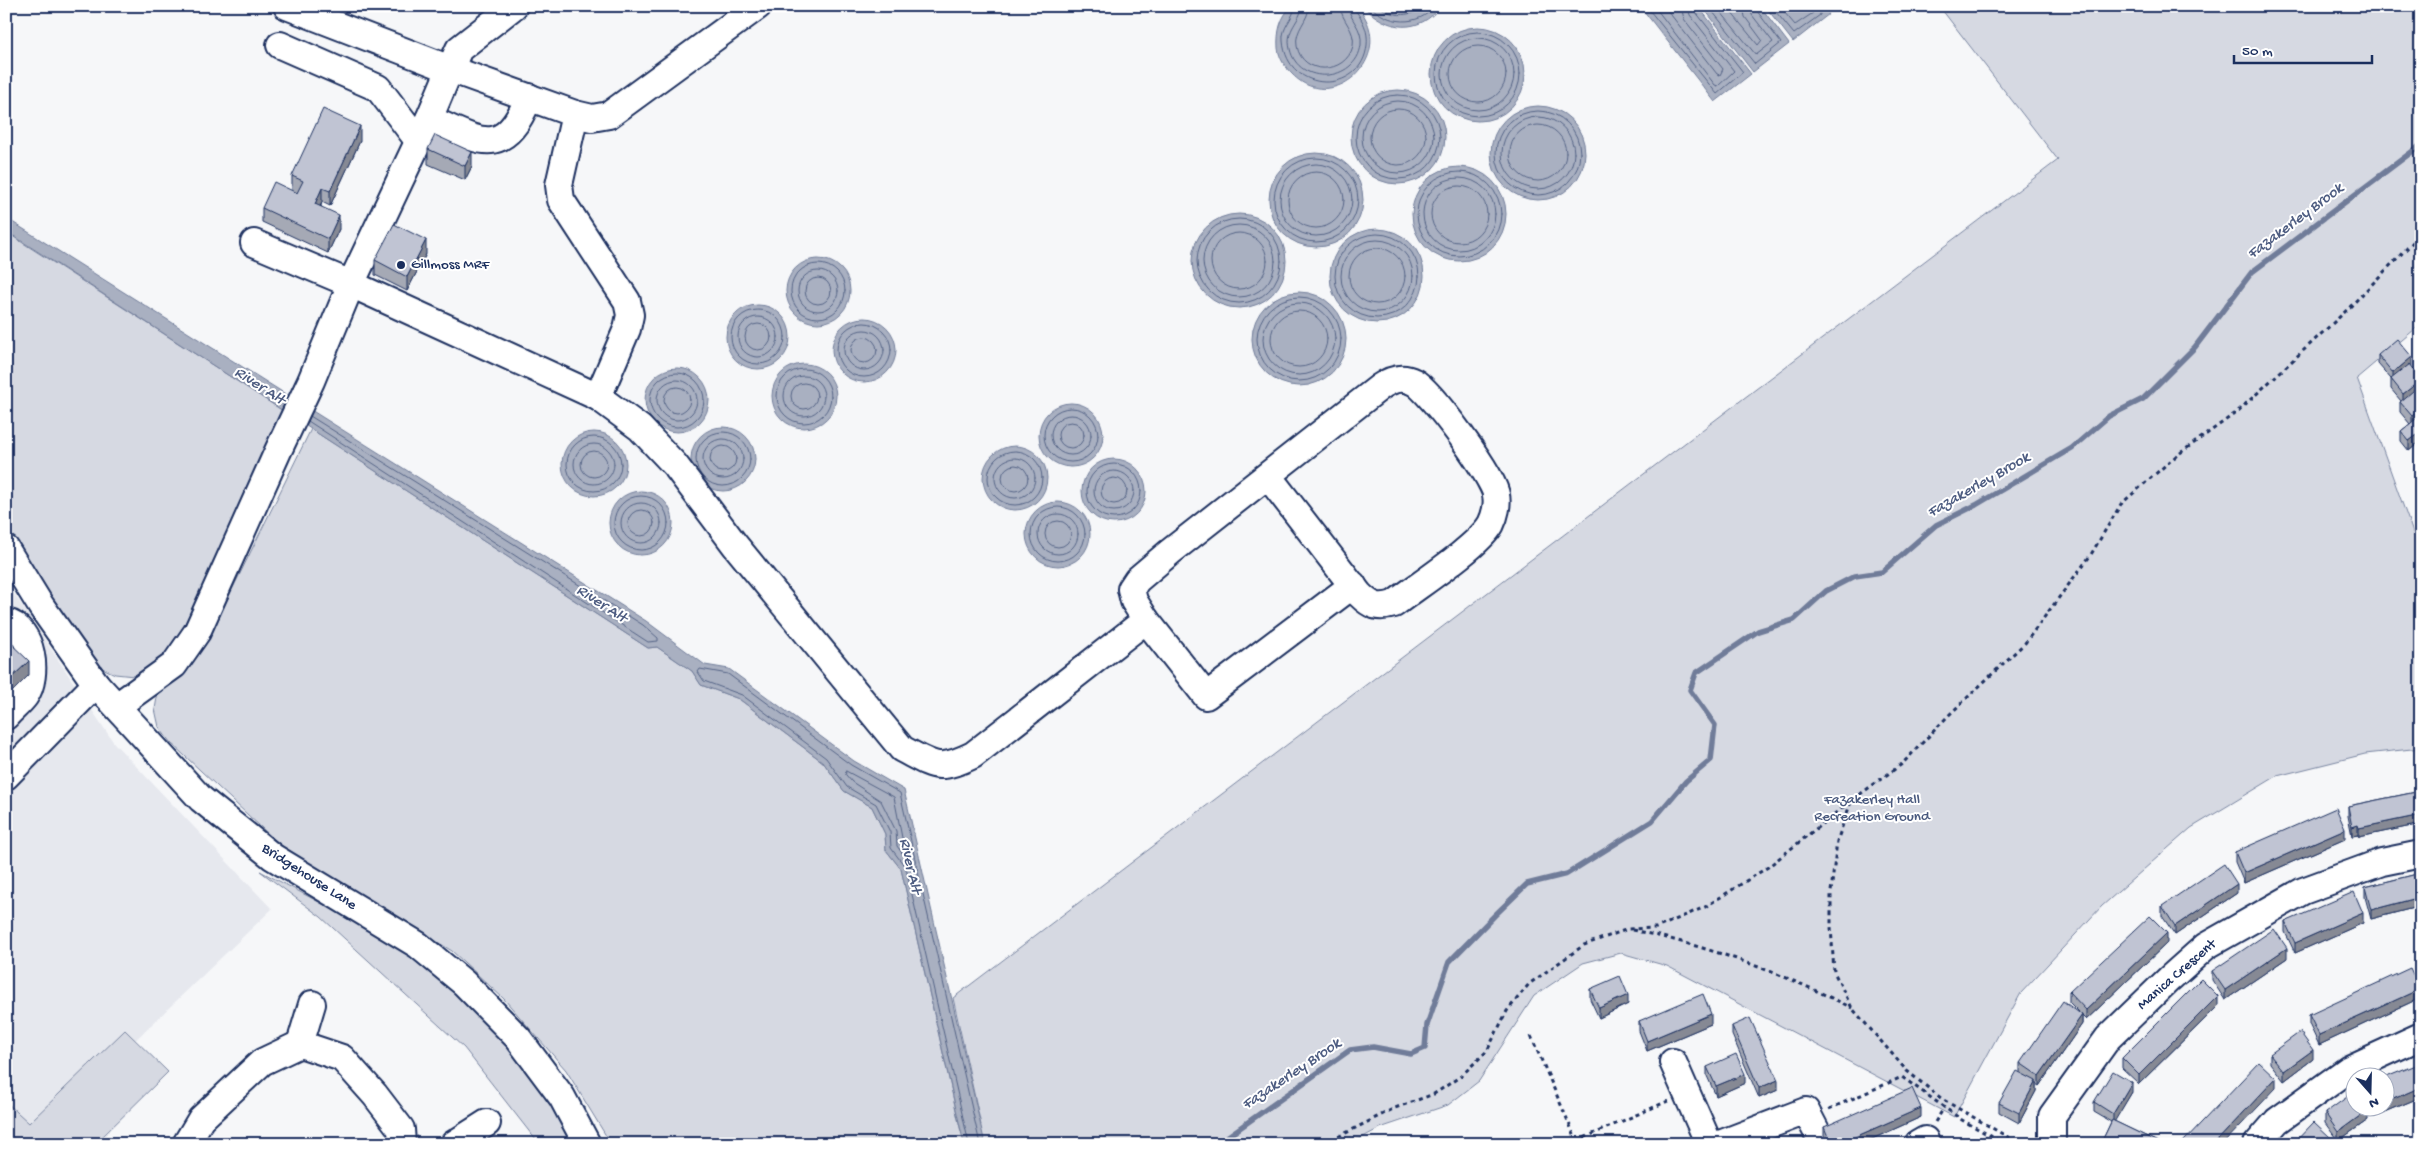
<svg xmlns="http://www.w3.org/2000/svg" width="2427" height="1150" font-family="'Gochi Hand',sans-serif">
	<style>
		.built { fill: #e6e8ee }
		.green { fill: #d6d9e2; stroke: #7884a0 }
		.water { fill: #a9b0c1; stroke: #707c99 }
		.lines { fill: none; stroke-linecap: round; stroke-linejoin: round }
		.shore { stroke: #546386; stroke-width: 1 }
		.stream { stroke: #707c99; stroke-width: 5.5 }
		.minor-casing { stroke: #1b2f5e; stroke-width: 30 }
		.path { stroke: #1b2f5e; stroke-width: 3; stroke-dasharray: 4 4; stroke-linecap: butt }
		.minor { stroke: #fff; stroke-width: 26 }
		.wall { fill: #a5a9b5; stroke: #1b2f5e }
		.shaded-wall { fill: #868994; stroke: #1b2f5e }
		.building { fill: #c0c4d3; stroke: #1b2f5e }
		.poi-dot { fill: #1b2f5e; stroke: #fff; stroke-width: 2 }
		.labels { text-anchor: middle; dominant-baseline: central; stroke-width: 4; stroke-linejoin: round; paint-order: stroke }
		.poi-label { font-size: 15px; fill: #1b2f5e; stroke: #fff; text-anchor: start }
		.park-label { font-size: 15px; fill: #4a5a7f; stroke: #fff }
		.street-label { font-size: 15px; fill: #1b2f5e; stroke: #fff }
		.water-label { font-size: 16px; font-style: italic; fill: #4d5c81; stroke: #fff }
	</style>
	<rect width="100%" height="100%" fill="#f6f7f9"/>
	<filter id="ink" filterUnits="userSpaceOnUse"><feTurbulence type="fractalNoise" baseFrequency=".02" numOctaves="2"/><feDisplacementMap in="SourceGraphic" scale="10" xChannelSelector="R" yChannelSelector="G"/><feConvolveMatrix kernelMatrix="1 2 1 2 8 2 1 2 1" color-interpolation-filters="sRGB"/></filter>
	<g filter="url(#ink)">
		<path class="built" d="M6,582L114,743L272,909L27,1144H6Z"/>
		<g class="green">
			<path d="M1939,6H2421V324L2357,378L2421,555V748L2365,754L2277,776L2191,828L2102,906L2021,993L1954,1117L1667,966L1621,953L1583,963L1534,996L1479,1081L1448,1105L1380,1128L1350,1144H611L566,1070L504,999L452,951L279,844L170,742L159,727L155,709L158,692L204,647L311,429L648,648L657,647L692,671L701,685L739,699L823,762L844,791L872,807L885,834L886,850L901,869L961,1132L981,1125L953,998L2058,160Z"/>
			<path d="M6,232L282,410L182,638L158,663L134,676L115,674L100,667L55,607L6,529Z"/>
			<path d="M260,871L359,923L432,966L483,1018L537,1081L574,1144H539L464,1048L321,917Z"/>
			<path d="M125,1030L168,1072L95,1144H6V1102L29,1123Z"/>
		</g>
		<g class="water">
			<path d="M1292,6H1357C1400,55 1333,117 1292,74C1285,67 1279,58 1278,48C1277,32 1280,17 1292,6Z"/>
			<path d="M1363,6H1441C1419,35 1387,31 1363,6Z"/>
			<path d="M1640,6H1698L1751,74L1715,102Z"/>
			<path d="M1702,6H1760L1789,44L1753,72Z"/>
			<path d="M1765,6H1823L1829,14L1793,42Z"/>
			<circle cx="1478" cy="74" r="47"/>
			<circle cx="1398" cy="137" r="47"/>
			<circle cx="1538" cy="153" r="47"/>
			<circle cx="1316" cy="200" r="47"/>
			<circle cx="1459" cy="214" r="47"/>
			<circle cx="1239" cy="261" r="47"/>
			<path d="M6,218L646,621L705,665L729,669L854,761L904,790L985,1144H964L901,869L886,850L885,834L872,807L844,791L823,762L739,699L701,685L692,671L657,647L648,648L6,231Z"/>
			<circle cx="1377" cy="276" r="47"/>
			<circle cx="818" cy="291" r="32"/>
			<circle cx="1299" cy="339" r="47"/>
			<circle cx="758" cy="337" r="32"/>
			<circle cx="864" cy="350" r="32"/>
			<circle cx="804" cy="396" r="32"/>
			<circle cx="677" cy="400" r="32"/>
			<circle cx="1071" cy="435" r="32"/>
			<circle cx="723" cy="459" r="32"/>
			<circle cx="594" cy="464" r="32"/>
			<circle cx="1015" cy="478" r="32"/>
			<circle cx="1114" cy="491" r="32"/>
			<circle cx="641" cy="523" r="32"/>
			<circle cx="1058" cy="534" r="32"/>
		</g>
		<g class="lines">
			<g class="shore">
				<path d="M1295,6C1294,19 1281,27 1283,41C1287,94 1362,96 1367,45C1368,36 1366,27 1361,19C1359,14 1355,12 1354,6"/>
				<path d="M1302,6C1301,22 1285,28 1290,49C1298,86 1356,83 1361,45C1363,27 1349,20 1348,6"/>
				<path d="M1309,6C1309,21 1294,29 1297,46C1302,76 1346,75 1353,46C1356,29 1341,21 1340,6"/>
				<path d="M1370,6C1387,24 1418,28 1435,6"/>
				<path d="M1379,6C1394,19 1411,16 1427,6"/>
				<path d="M1646,6L1717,94L1743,72L1695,11L1694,6"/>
				<path d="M1654,6L1715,85L1718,86L1734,71L1690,15L1688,6"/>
				<path d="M1664,6L1717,74L1720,75L1723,69L1684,19L1681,6"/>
				<path d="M1708,6L1755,64L1781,43L1757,11L1756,6"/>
				<path d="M1716,6L1756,55L1773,42L1752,15L1750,6"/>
				<path d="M1726,6L1758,45L1762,40L1745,17L1743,6"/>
				<path d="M1771,6L1794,34L1820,15L1819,6"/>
				<path d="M1779,6L1795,25L1813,13V6"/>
				<circle cx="1478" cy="74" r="42"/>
				<circle cx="1478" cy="74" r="36"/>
				<circle cx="1478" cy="74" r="28"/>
				<circle cx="1398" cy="137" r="42"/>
				<circle cx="1398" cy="137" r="36"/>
				<circle cx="1398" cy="137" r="28"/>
				<circle cx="1538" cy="153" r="42"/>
				<circle cx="1538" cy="153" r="36"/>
				<circle cx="1538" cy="153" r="28"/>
				<circle cx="1316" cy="200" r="42"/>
				<circle cx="1316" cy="200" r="36"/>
				<circle cx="1316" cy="200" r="28"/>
				<circle cx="1459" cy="214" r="42"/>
				<circle cx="1459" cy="214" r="36"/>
				<circle cx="1459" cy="214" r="28"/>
				<circle cx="1239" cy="261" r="42"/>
				<circle cx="1239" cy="261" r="36"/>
				<circle cx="1239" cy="261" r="28"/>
				<circle cx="1377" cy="276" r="42"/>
				<circle cx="1377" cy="276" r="36"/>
				<circle cx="1377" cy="276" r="28"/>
				<circle cx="818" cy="291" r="27"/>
				<circle cx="818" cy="291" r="20"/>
				<circle cx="818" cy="291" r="13"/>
				<circle cx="1299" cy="339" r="42"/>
				<circle cx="1299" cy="339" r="36"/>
				<circle cx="758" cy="337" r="27"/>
				<circle cx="1299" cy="339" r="28"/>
				<circle cx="758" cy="337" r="20"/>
				<circle cx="864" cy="350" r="27"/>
				<circle cx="758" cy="337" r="13"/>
				<circle cx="864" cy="350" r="20"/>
				<circle cx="864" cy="350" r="13"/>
				<circle cx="804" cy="396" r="27"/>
				<circle cx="677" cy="400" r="27"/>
				<circle cx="804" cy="396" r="20"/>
				<circle cx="677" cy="400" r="20"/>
				<circle cx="804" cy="396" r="13"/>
				<circle cx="677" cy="400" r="13"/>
				<circle cx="1071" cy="435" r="27"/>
				<circle cx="1071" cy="435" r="20"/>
				<path d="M308,421L648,642L658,641V638L643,625L310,416"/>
				<circle cx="1071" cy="435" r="13"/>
				<circle cx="723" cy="459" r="27"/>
				<circle cx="594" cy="464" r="27"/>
				<circle cx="723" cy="459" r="20"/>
				<circle cx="594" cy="464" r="20"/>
				<circle cx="723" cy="459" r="13"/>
				<circle cx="594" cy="464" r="13"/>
				<circle cx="1015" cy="478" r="27"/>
				<circle cx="1015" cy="478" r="20"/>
				<circle cx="1114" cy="491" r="27"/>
				<circle cx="1015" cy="478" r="13"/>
				<circle cx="1114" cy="491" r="20"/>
				<circle cx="1114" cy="491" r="13"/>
				<circle cx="641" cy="523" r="27"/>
				<circle cx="641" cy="523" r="20"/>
				<circle cx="1058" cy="534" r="27"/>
				<circle cx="641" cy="523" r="13"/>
				<circle cx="1058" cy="534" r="20"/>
				<circle cx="1058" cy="534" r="13"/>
				<path d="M846,771L894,797L905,853H902L897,846L896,831L881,801L852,782L846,775Z"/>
				<path d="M969,1144L906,868L891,848L890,832L876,804L847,787L826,758L742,695L704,681L698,672L700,669L728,674L851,765L900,793L980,1144"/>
			</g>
			<path class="stream" d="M1217,1144L1350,1050L1373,1047L1411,1054L1425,1048L1427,1025L1449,962L1495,915L1527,884L1567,874L1652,821L1686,781L1711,760L1715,725L1690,690L1696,673L1758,631L1794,620L1826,591L1855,576L1882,572L1936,525L1976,505L2072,448L2109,416L2143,399L2195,347L2252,272L2421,145"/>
			<g class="minor-casing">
				<g id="minor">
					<path d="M287,6L450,69L459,49L514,6"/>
					<path d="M280,45L378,88L417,139"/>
					<path d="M575,114L592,118L609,115L758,6"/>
					<path d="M429,119C480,141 503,161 529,97"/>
					<path d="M598,397L640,428L675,465L735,545L902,749C935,766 938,772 973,755L1146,620L1134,601L1131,589L1137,580L1170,552L1380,387C1390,380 1401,375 1414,382C1430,390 1495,478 1496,495C1498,504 1495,516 1491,524C1478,547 1417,586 1394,604C1378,609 1371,606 1359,594L1268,476"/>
					<path d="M6,549L41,606L96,684L201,799L273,857L418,945L464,983L518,1038L562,1097L587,1144"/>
					<path d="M1146,620L1206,696L1353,585"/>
					<path d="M6,622C33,628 39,676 25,696C20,703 12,709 6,716"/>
					<path d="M117,706L174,665L197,632L278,451L311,381L351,284L429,119L450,69L575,114L559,185L561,200L627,301L630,315L627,329L598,397L351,284L254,243"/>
					<path d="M6,776L96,684"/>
					<path d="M300,1044L312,1004"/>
					<path d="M1673,1062L1709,1144"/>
					<path d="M186,1144L201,1119L262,1062L300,1044L342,1058L375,1095L401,1129L402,1144"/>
					<path d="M454,1144L487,1123"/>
					<path d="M1720,1144L1806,1111L1823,1144"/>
					<path d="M1918,1144L1925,1140"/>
					<path d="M2052,1144V1116L2108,1038L2169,979L2206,946L2303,891L2382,862L2421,854"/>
					<path d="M2257,1144L2277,1121L2349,1069L2421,1036"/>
				</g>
			</g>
			<g class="path">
				<path d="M1851,802L1837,841L1831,892V927L1834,972L1852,1008L1907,1071L1942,1099L2020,1144"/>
				<path d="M1632,930C1708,946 1783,973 1852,1008"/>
				<path d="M1531,1036L1578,1144"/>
				<path d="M1829,1109L1902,1077L1962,1120L2005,1144"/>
				<path d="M1935,1122L1944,1108"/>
				<path d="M1577,1141L1668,1101"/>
				<path d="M1324,1144L1395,1108L1434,1094L1461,1076L1487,1051L1507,1011L1529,984L1584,945L1628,929L1656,928L1705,907L1768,867L1852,800L1902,764L1949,715L2025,643L2090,556L2121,504L2176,456L2237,412L2347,310L2413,242L2421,228"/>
			</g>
			<use href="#minor" class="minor"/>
		</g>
		<g class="wall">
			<path d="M360,141L330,206L322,202L321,206L339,229L328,253L262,222V208L297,193L292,190V176Z"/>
			<path d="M428,149L472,166L465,180L428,164Z"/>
			<path d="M426,254L407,291L375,275V260Z"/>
			<path d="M2378,355L2412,367L2421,378V449L2417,444L2409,451L2401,441V431L2410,424L2400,412V402L2401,401L2391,389V379L2378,364Z"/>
			<path d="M2421,453V468L2418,465V455Z"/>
			<path d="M2421,791V824L2359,837L2358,835L2352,836L2348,816V806Z"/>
			<path d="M2345,839L2244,883L2235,862V852Z"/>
			<path d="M2421,873V906L2371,919L2365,897V887Z"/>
			<path d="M2237,893L2175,935L2162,916V906Z"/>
			<path d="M2285,922L2363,923L2295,953L2285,932Z"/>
			<path d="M2167,943L2086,1020L2082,1016V1024L2039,1086L2036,1084V1091L2019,1123L1999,1112V1103L2020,1072V1063L2079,1012L2069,1002V992Z"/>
			<path d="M2287,958L2225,1000L2212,980V971Z"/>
			<path d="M1590,989L1628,1004L1599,1018L1590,999Z"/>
			<path d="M2420,998L2319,1045L2309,1024V1015Z"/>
			<path d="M2218,1006L2139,1084L2122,1068V1058Z"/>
			<path d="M1639,1021L1711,1024L1647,1051L1639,1031Z"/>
			<path d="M1732,1026L1778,1090L1759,1098L1732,1035Z"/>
			<path d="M2270,1054L2313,1059L2284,1081L2270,1063Z"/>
			<path d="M2421,1063V1097L2378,1115L2375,1108H2384Z"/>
			<path d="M1707,1067L1745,1083L1716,1096L1707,1076Z"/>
			<path d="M2132,1092L2114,1121L2162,1144H2102V1141L2111,1122L2094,1112V1102Z"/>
			<path d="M2325,1113L2368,1120L2338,1141L2325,1123Z"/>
			<path d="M1921,1117L1861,1144H1827L1824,1137V1127Z"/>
		</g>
		<g class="shaded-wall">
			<path d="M360,126V141L330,206V191Z"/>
			<path d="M472,152V166L465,180V166Z"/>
			<path d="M322,188V202L315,218V204Z"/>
			<path d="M339,215V229L328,253V239Z"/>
			<path d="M426,240V254L407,291V277Z"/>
			<path d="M2412,357V367L2393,382V373Z"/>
			<path d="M2421,380V389L2403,404V394Z"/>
			<path d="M2421,409V418L2412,426V416Z"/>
			<path d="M2417,435V444L2409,451V441Z"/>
			<path d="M29,661V675L6,698V683Z"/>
			<path d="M2421,815V824L2359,837V828Z"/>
			<path d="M2358,825V835L2352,836V827Z"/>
			<path d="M2345,829V839L2244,883V873Z"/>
			<path d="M2237,884V893L2175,935V926Z"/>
			<path d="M2421,897V906L2371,919V910Z"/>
			<path d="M2363,913V923L2295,953V943Z"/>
			<path d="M2167,933V943L2086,1020V1010Z"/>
			<path d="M2287,948V958L2225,1000V990Z"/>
			<path d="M2420,989V998L2319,1045V1035Z"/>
			<path d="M1628,995V1004L1599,1018V1008Z"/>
			<path d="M2218,996V1006L2139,1084V1075Z"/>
			<path d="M1711,1014V1024L1647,1051V1041Z"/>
			<path d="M2082,1015V1024L2039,1086V1076Z"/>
			<path d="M2313,1050V1059L2284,1081V1071Z"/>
			<path d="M1745,1074V1083L1716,1096V1086Z"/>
			<path d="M2276,1078V1088L2223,1144H2214Z"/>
			<path d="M1778,1080V1090L1759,1098V1088Z"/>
			<path d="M2036,1081V1091L2019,1123V1113Z"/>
			<path d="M2132,1082V1092L2113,1124V1114Z"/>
			<path d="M2421,1087V1097L2378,1115V1108H2384V1103Z"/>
			<path d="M1921,1108V1117L1861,1144H1839Z"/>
			<path d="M2368,1110V1120L2338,1141V1132Z"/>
			<path d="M2331,1138V1144H2325Z"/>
		</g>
		<g class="building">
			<path d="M323,109L360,126L330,191L322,188L315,204L339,215L328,239L262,208L274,182L297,193L303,181L292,176Z"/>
			<path d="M435,135L472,152L465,166L428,149Z"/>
			<path d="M394,224L426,240L407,277L375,260Z"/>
			<path d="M2397,339L2412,357L2393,373L2378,355Z"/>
			<path d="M2410,364L2421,378V380L2403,394L2391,379Z"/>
			<path d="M2419,386L2421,389V409L2412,416L2400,402Z"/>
			<path d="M2421,415V440L2417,435L2409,441L2401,431Z"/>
			<path d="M2421,453V458L2418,455Z"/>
			<path d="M6,639L29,661L6,683Z"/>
			<path d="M2421,791V815L2359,828L2358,825L2352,827L2348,806Z"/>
			<path d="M2336,808L2345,829L2244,873L2235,852Z"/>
			<path d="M2224,864L2237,884L2175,926L2162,906Z"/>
			<path d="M2421,873V897L2371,910L2365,887Z"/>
			<path d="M2354,892L2363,913L2295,943L2285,922Z"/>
			<path d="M2150,916L2167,933L2086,1010L2069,992Z"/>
			<path d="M2274,929L2287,948L2225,990L2212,971Z"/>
			<path d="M2410,968L2420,989L2319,1035L2309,1015Z"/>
			<path d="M1620,976L1628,995L1599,1008L1590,989Z"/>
			<path d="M2201,979L2218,996L2139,1075L2122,1058Z"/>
			<path d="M1703,994L1711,1014L1647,1041L1639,1021Z"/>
			<path d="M2063,1001L2082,1015L2039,1076L2020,1063Z"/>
			<path d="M1750,1018L1778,1080L1759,1088L1732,1026Z"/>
			<path d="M2300,1032L2313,1050L2284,1071L2270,1054Z"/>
			<path d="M1736,1054L1745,1074L1716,1086L1707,1067Z"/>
			<path d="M2259,1062L2276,1078L2214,1144H2185L2183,1142Z"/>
			<path d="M2421,1063V1087L2384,1103V1078Z"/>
			<path d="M2017,1071L2036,1081L2019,1113L1999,1103Z"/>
			<path d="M2113,1071L2132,1082L2113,1114L2094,1102Z"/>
			<path d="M1912,1088L1921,1108L1839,1144H1831L1824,1127Z"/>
			<path d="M2354,1092V1108H2366L2368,1110L2338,1132L2325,1113Z"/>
			<path d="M2112,1120L2162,1144H2108L2102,1141Z"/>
			<path d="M2314,1122L2331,1138L2325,1144H2293Z"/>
			<path d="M1984,1136L2002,1143V1144H1981Z"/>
		</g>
	</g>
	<circle class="poi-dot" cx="401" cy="265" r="5"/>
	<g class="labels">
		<g class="poi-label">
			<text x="411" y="265">Gillmoss MRF</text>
		</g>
		<g class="park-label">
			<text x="1872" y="800">Fazakerley Hall<tspan x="1872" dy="17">Recreation Ground</tspan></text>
		</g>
		<g class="street-label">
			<text transform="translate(309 877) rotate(33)">Bridgehouse Lane</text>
			<text transform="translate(2177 975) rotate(-41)">Manica Crescent</text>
		</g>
		<g class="water-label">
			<text transform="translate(2296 222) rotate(-37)">Fazakerley Brook</text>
			<text transform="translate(259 387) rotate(33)">River Alt</text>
			<text transform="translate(1979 486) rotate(-30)">Fazakerley Brook</text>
			<text transform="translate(601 605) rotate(33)">River Alt</text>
			<text transform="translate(909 866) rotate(77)">River Alt</text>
			<text transform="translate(1292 1075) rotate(-34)">Fazakerley Brook</text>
		</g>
	</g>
	<rect width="2427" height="1150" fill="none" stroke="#fff" stroke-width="25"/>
	<rect x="12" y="12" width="2402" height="1125" fill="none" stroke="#1b2f5e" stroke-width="2" filter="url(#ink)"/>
	<g transform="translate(2370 1092) rotate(160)"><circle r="24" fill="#ffffff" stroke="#a4acbf"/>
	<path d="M0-4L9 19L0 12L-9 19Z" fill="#1b2f5e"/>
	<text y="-8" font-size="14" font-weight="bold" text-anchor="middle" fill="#1b2f5e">N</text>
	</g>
	<path d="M2234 55v8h138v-8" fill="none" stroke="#1b2f5e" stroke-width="2.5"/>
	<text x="2242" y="55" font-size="15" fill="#1b2f5e" stroke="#ffffff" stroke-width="4" paint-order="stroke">50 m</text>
</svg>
